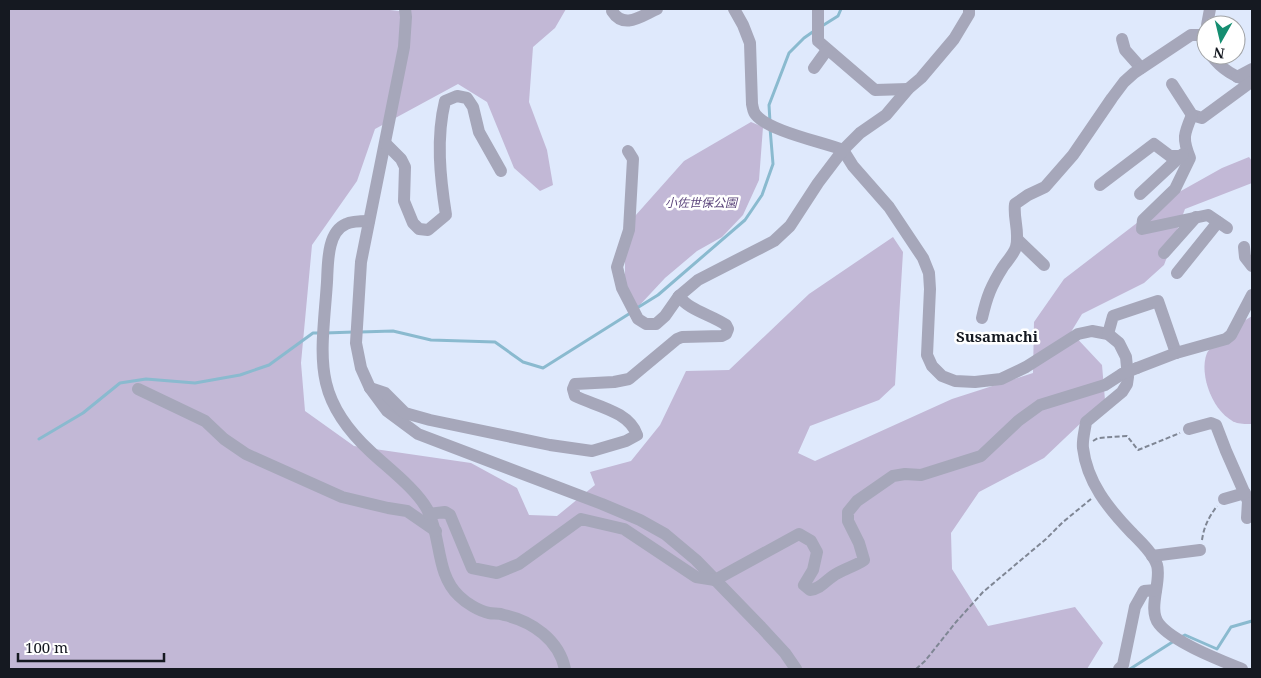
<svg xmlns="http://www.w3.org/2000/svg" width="1261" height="678" font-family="'Noto Serif','Noto Sans JP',serif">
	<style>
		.green { fill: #c2b8d6 }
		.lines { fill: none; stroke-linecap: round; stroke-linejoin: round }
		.stream { stroke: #8abacf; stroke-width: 3 }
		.path { stroke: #7f8694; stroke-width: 2; stroke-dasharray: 5 2.5; stroke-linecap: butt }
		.minor { stroke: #a6a7ba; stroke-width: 12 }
		.minor-bridge { stroke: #a6a7ba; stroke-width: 12 }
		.labels { text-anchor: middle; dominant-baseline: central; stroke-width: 5; stroke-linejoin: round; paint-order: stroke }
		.park-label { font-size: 12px; font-style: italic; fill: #5c467c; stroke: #fff }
		.quarter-label { font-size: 15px; font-weight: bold; fill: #151921; stroke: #fff }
	</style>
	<rect width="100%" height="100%" fill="#dfe9fc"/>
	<g class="green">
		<path d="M9,9H381L399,11L406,9H566L555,28L533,47L529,102L547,150L553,185L540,191L514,168L487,102L458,84L375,129L357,181L312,245L301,363L305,411L354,446L471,463L517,488L529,515L557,516L595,485L590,472L631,461L660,425L686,371L729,370L809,294L893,237L903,252L895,385L879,400L810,426L798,453L815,461L952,399L1033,373L1034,322L1064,279L1172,196L1222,168L1249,157L1252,161V183L1185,209L1164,265L1144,283L1082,314L1071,332L1102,365L1105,400L1044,458L979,492L951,533L952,569L988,626L1075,607L1103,643L1087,669H9Z"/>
		<path d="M751,122L763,127L759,180L743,215L722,237L697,251L665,278L637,308L625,285V257L635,216L684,161Z"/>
		<path d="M1252,316V424C1248,424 1241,424 1237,423C1214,415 1198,375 1207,353C1211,344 1243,321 1252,316Z"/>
	</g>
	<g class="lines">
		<g class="stream">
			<path d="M822,26L838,16L841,9"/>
			<path d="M770,122L769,105L789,53L804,38L814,31"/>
			<path d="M637,308L658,295L745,220L762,195L773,164L770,128"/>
			<path d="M360,332L393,331L431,340L495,342L523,362L543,368L632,312"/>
			<path d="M325,333L354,332"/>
			<path d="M39,439L83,413L120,383L146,379L195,383L240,375L269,365L313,333H319"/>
			<path d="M1181,637L1185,635L1217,649L1231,627L1252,621"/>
			<path d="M1130,669L1174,641"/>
		</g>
		<g class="path">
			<path d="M1093,441L1098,438L1127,436L1138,450L1180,433"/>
			<path d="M1202,540C1204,526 1209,517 1217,506"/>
			<path d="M916,669L925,661L956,622L983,592L1046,539L1063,522L1091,499"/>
		</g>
		<g class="minor">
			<path d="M405,9L406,17L404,47L361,262L356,343L361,368L370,388L387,411L418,434L602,504L640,520L665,534L696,560L761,627L785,653L796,669"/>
			<path d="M734,9L743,25L750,43L752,104C753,108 753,112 756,115C769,131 822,142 843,150L853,166L889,207L923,258L929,273L930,289L927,355L932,366L942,376L955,381L975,382L1001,379L1026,367L1078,334L1092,331L1108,334L1119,343L1126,357L1128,377L1127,384L1122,392L1086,422C1085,430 1082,440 1083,448C1087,482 1108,508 1131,532C1140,541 1153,553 1157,565C1162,581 1147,609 1159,624C1173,642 1220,660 1242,669"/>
			<path d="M818,9V41L875,90L908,89"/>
			<path d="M612,11C624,30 641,16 657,9"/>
			<path d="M1207,25L1210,9"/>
			<path d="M1122,39L1125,50L1141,68"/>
			<path d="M1211,55C1222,70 1235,77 1252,82"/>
			<path d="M814,68L827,50"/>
			<path d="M1237,77L1252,69"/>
			<path d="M1172,84L1192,115L1202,118L1251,82"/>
			<path d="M1192,115C1184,134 1182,138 1190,158L1175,189L1143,220L1142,229L1208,215L1227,228"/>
			<path d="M386,144L401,159L405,167L404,201L413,223L419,229L428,230L446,215C440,177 436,138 445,101L457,96L467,98L473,107L479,132L501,171"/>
			<path d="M628,151L633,159L629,230L617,267L622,288L638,319L646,324H656L665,316L679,296"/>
			<path d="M1100,185L1154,144L1170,156H1181"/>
			<path d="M1140,194L1183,154"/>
			<path d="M369,221C362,221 352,221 346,224C327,232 328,263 327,282C322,356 310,396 371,452C388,468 416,489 427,509C442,537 435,573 459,596C466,603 479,611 489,613C494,614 499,613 504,615C532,621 559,640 565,669"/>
			<path d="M1017,239L1044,265"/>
			<path d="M1244,247L1245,257L1252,266"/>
			<path d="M1164,253L1196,217"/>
			<path d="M1177,273L1218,222"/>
			<path d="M982,318C987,296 991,286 1003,267C1007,261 1014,254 1016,247C1020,232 1013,219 1015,204L1028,195L1045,187L1073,155L1112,98L1124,82L1134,73L1191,35H1205"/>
			<path d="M1108,334L1113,316L1158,301L1176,353"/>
			<path d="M1137,368L1176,353L1226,339L1231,335L1252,295"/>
			<path d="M370,388L385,393L405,413L430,420L550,445L592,451L626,441L637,435C629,411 595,406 575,396L573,389L575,384L614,382L629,379L677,339L682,337L722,336L726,334L728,329L726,325C712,315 688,310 679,296L698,280L774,241L790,226L818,183L843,150L860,133L886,115L908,89L921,78L954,39L969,14V9"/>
			<path d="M138,389L205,421L224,439L246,454L342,497L388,508L407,511L436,531"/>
			<path d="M1189,429L1211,423L1216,425L1226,451L1248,501L1247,518L1252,514"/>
			<path d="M1224,499L1245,493"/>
			<path d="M429,514L445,512L450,515L472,568L497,573L519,564L581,519L624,529L696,577L715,580L799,534L811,541L817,552L813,570L804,585L810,590C822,589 827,578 838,573C847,568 855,566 864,560L859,543L848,521V512L857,501L893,476L905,474L921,475L981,456L1018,421L1040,405L1105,385L1122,374"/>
			<path d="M1152,556L1200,550"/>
			<path d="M1119,669L1123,665L1135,607L1144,591L1156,590"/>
		</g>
		<path class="minor-bridge" d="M1122,374L1137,368"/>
	</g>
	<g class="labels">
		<g class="park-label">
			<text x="701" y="202">小佐世保公園</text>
		</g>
		<g class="quarter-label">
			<text x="997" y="336">Susamachi</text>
		</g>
	</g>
	<rect width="1261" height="678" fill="none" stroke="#151921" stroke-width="20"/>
	<g transform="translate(1221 40) rotate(188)"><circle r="24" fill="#ffffff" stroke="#a1a3a6"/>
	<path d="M0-4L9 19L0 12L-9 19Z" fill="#158e71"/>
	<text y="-8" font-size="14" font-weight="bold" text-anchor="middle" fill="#151921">N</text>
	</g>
	<path d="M18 653v8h146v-8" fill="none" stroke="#151921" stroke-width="2.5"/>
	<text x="25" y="653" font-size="15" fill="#151921" stroke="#ffffff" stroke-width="4" paint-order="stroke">100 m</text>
</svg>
